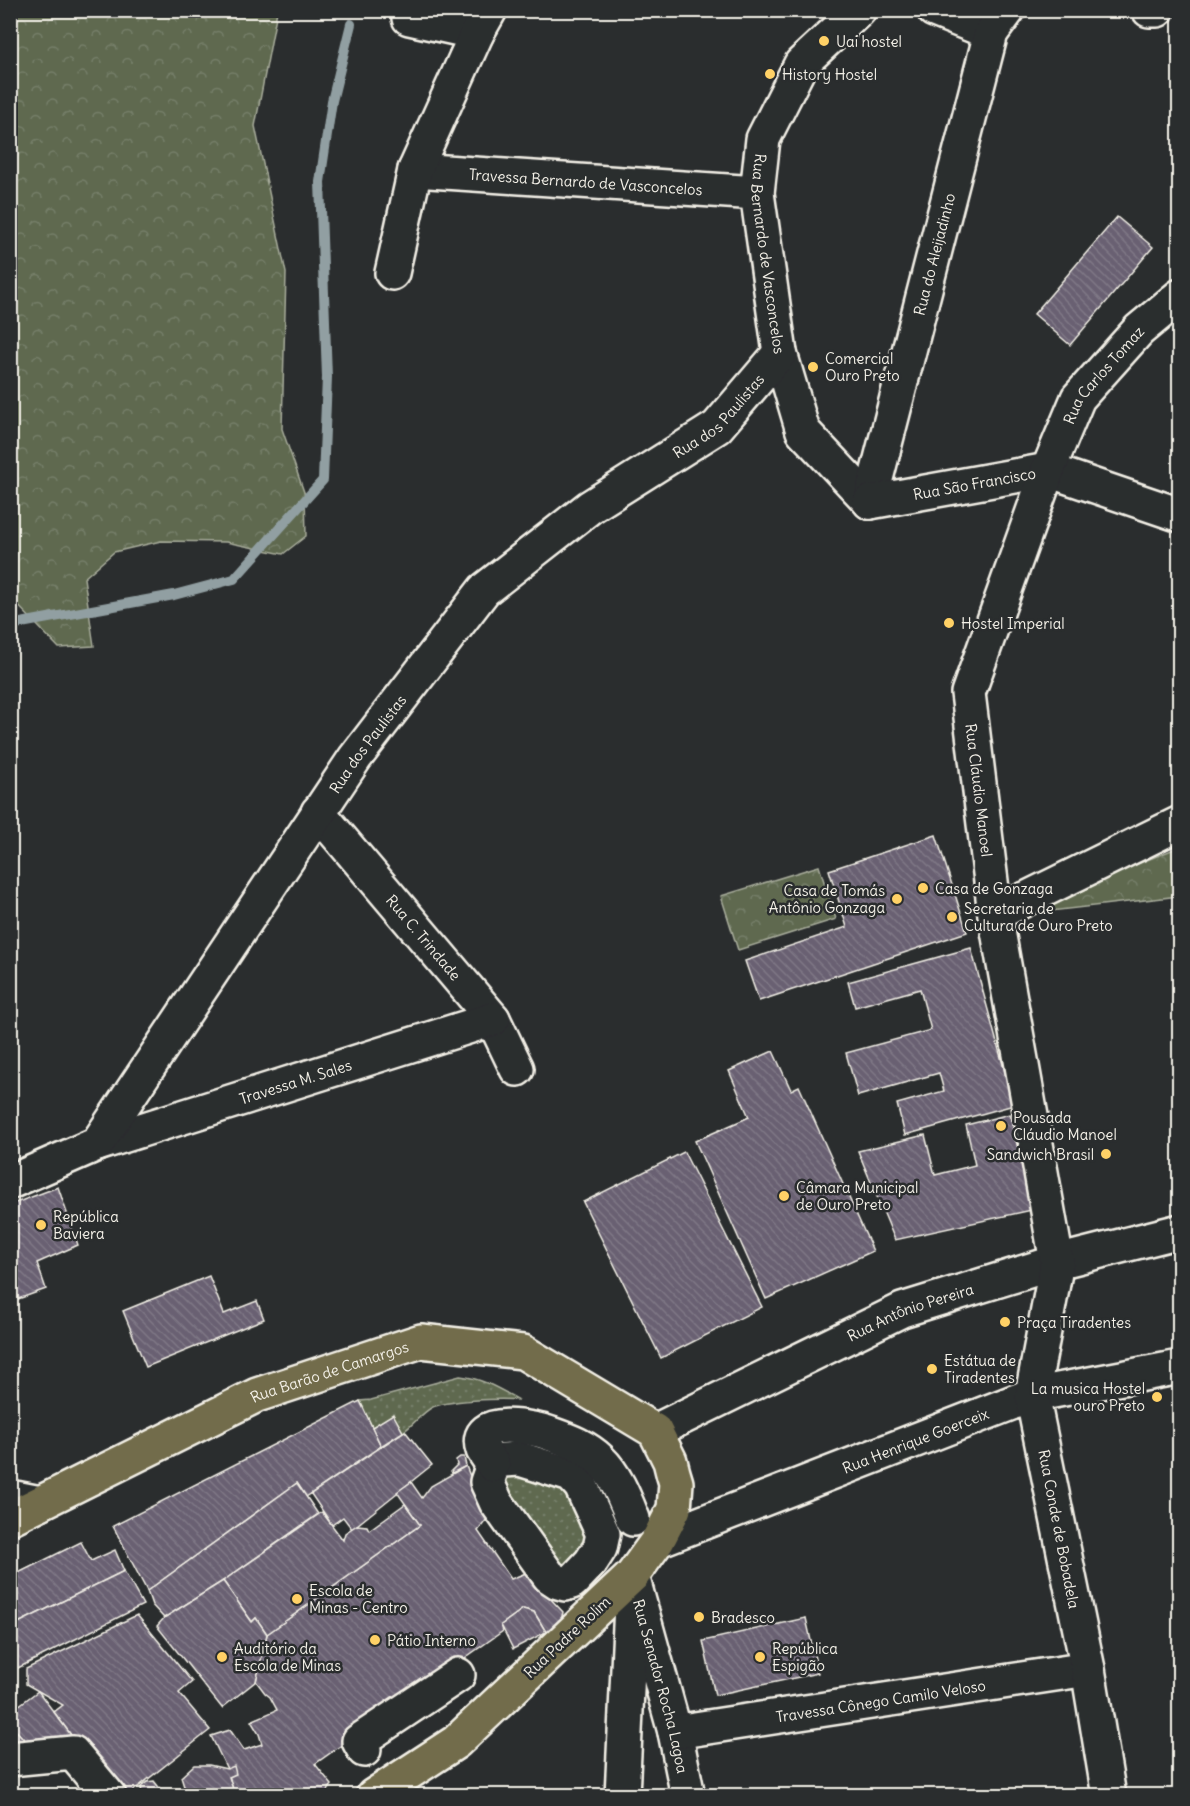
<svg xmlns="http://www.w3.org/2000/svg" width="1190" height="1806" font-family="Delius,sans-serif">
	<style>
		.grass { fill: url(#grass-dots); stroke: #a9ad9c; stroke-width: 1.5 }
		.forest { fill: url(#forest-crowns); stroke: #a9ad9c; stroke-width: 1.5 }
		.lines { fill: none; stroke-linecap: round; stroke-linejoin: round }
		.stream { stroke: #919fa2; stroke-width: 10 }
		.building { fill: url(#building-back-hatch); stroke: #f4f1e8; stroke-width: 1.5 }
		.minor-casing { stroke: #f4f1e8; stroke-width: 38 }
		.major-casing { stroke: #f4f1e8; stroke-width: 38 }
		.minor { stroke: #2a2d2e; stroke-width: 33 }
		.major { stroke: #726c4b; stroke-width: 33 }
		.poi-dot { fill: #ffd166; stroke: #2a2d2e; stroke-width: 2 }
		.labels { text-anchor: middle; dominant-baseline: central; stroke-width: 5; stroke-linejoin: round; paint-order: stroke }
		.poi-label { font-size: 15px; fill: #f4f1e8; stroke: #2a2d2e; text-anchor: start }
		.street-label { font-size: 15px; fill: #f4f1e8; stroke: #2a2d2e }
	</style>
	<defs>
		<pattern id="grass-dots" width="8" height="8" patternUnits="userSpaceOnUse" patternTransform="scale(1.5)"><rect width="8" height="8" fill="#5e6950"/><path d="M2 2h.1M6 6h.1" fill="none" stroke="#767f69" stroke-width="1.8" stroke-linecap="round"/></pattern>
		<pattern id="forest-crowns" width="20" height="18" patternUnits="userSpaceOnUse" patternTransform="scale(1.5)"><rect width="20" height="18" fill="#5e6950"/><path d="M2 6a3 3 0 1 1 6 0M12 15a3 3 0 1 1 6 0" fill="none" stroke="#767f69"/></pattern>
		<pattern id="building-back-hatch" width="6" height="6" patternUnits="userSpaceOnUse" patternTransform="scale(1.5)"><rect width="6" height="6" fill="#696172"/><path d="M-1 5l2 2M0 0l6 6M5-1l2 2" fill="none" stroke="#7f7886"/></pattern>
	</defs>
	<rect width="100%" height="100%" fill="#2a2d2e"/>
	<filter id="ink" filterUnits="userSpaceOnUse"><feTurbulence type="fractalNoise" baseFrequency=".0167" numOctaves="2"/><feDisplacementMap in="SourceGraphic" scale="12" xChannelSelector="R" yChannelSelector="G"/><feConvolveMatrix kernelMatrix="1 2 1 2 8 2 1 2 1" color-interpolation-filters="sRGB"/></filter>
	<g filter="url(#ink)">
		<g class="grass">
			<path d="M460,1376C482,1378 501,1390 519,1400C503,1398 445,1400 431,1408C421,1414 413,1425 403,1432L393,1415L372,1427L360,1401L371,1400Z"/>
			<path d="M517,1473L570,1488L593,1541L565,1569L557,1565L501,1482L507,1476Z"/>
		</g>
		<g class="forest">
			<path d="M11,10L277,11L255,126L286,273L282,429L305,495L306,536L283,554L226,542L161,541L114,552L84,578L94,646L59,648L11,598Z"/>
			<path d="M1179,847V896L1051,911L1049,900Z"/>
			<path d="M819,866L836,919L738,950L721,896Z"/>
		</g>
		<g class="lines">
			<path class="stream" d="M10,625L174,595L234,579L323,480L327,377L320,182L332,101L351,24"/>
		</g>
		<g class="building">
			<path d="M1117,217L1153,247L1070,345L1034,314Z"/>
			<path d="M936,835L967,932L759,1001L745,961L847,927L829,870Z"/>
			<path d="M971,948L1014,1105L905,1135L897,1104L944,1091L939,1073L858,1096L846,1053L931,1030L920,989L855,1007L848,982Z"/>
			<path d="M773,1051L791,1090L799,1086L873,1251L766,1299L695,1141L749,1117L729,1071Z"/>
			<path d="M1010,1114L1032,1210L895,1240L858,1151L925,1135L935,1175L975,1165L966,1125Z"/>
			<path d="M684,1152L762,1307L661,1358L583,1202Z"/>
			<path d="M58,1187L78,1245L37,1263L46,1289L10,1302V1205Z"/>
			<path d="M209,1276L224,1314L257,1301L264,1319L146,1367L123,1311Z"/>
			<path d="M360,1401L381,1446L306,1497L297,1483L147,1591L113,1526Z"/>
			<path d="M393,1414L403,1432L381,1446L372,1427Z"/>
			<path d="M405,1431L432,1465L352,1529L343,1517L332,1525L311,1494Z"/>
			<path d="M460,1457H464L466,1466L452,1473L451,1471L457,1465L456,1460Z"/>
			<path d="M466,1466L487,1519L478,1531L511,1579L526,1573L563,1612L560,1625L546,1632L534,1612L523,1609L501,1625L503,1631L315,1764L332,1785L324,1796H235L227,1769L211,1736L230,1730L244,1750L262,1744L259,1734L251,1721L277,1710L270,1697L265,1693L256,1681L267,1634L420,1525L397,1492L411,1482L422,1498L431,1486Z"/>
			<path d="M297,1483L318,1514L223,1581L164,1618L152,1605L147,1591Z"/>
			<path d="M405,1504L420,1525L267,1634L256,1618L252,1622L223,1581L322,1512L343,1540L345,1533L357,1525L367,1526L369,1530Z"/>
			<path d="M81,1542L91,1561L115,1550L124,1571L10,1627V1577Z"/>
			<path d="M124,1571L143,1605L10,1672V1627Z"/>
			<path d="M223,1581L252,1622L256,1618L267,1634L256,1681L222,1708L157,1626L164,1618Z"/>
			<path d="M523,1609L534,1612L546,1632L513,1649L501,1625Z"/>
			<path d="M137,1615L192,1682L179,1693L210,1730L128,1795L74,1739L54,1712L63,1705L26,1684V1669Z"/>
			<path d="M806,1618L818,1673L715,1695L703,1641Z"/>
			<path d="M38,1691L74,1739L31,1747L10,1724V1712Z"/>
			<path d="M10,1724L31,1747L10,1746Z"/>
			<path d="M194,1765H209L227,1769L234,1766L236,1774L229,1777L235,1796H187L181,1777Z"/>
			<path d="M154,1781L161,1790L160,1796H142L141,1787L147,1782Z"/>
		</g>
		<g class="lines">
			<g class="minor-casing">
				<g id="minor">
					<path id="s1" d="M859,10L801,64L763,139L757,193L780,353L803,431L870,502"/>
					<path d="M934,10L991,33"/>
					<path d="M1149,10H1157"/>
					<path d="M409,18L477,33"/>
					<path id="s2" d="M415,170L757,193"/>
					<path d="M392,273L415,170L477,33L490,10"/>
					<path id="s3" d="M870,502L991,33L1008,10"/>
					<path id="s4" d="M870,502L1048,470L1180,515"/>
					<path id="s5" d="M318,812L493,1019L517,1069"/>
					<path d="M995,914L1180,823"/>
					<path id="s6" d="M97,1144L493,1019"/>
					<path id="s7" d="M10,1182L97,1144L355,758L484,590L590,507L717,427L780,353"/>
					<path id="s8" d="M655,1431L902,1310L1057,1262L1180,1231"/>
					<path d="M520,1459L571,1475L581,1486L603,1534L600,1548L591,1562L572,1582L565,1584L558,1582L549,1576L496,1502L487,1482L493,1465L503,1460Z"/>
					<path d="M493,1465C490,1460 486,1455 483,1450C470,1414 536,1428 551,1434C568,1440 587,1447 600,1460C616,1475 625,1499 633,1519"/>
					<path d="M10,1497L40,1503"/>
					<path id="s9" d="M658,1540L1032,1395L1180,1367"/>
					<path id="s10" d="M632,1576L675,1732L688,1796"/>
					<path id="s11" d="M675,1732L1088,1669"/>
					<path d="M364,1750L359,1741L458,1675"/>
					<path d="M10,1759L73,1753L109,1796"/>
					<path d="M622,1796L631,1605"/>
					<path id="s12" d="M1109,1796L1088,1669L1032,1395L1057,1262L995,914L968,693L1048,470L1078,398L1139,330L1180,296"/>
				</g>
			</g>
			<g class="major-casing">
				<g id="major">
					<path id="s13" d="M10,1518L257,1395L421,1341L523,1352L655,1431L670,1461L673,1473L676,1483L674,1509L658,1540L632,1576L456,1742L373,1796"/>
				</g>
			</g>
			<use href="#minor" class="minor"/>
			<use href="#major" class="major"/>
		</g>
	</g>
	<g class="poi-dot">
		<circle cx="824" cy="41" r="6"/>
		<circle cx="770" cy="74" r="6"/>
		<circle cx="813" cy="367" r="6"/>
		<circle cx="949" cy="623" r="6"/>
		<circle cx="923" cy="888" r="6"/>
		<circle cx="897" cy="899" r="6"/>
		<circle cx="952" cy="917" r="6"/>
		<circle cx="1001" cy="1126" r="6"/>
		<circle cx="1106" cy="1154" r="6"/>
		<circle cx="784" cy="1196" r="6"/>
		<circle cx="41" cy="1225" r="6"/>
		<circle cx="1005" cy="1322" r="6"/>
		<circle cx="932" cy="1369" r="6"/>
		<circle cx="1157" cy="1397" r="6"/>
		<circle cx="297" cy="1599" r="6"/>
		<circle cx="699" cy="1617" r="6"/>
		<circle cx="375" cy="1640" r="6"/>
		<circle cx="222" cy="1657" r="6"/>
		<circle cx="760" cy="1657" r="6"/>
	</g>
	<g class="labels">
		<g class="poi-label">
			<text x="836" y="41">Uai hostel</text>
			<text x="782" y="74">History Hostel</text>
			<text x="825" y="358">Comercial<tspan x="825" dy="17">Ouro Preto</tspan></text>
			<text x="961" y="623">Hostel Imperial</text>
			<text x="935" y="888">Casa de Gonzaga</text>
			<text x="885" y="890" text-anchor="end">Casa de Tomás<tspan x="885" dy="17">Antônio Gonzaga</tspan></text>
			<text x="964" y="908">Secretaria de<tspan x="964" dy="17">Cultura de Ouro Preto</tspan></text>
			<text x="1013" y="1117">Pousada<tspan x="1013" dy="17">Cláudio Manoel</tspan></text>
			<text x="1094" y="1154" text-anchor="end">Sandwich Brasil</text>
			<text x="796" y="1187">Câmara Municipal<tspan x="796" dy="17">de Ouro Preto</tspan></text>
			<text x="53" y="1216">República<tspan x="53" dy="17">Baviera</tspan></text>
			<text x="1017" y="1322">Praça Tiradentes</text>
			<text x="944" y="1360">Estátua de<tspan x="944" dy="17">Tiradentes</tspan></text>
			<text x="1145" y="1388" text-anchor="end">La musica Hostel<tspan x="1145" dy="17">ouro Preto</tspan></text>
			<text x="309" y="1590">Escola de<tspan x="309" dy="17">Minas - Centro</tspan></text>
			<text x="711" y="1617">Bradesco</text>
			<text x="387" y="1640">Pátio Interno</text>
			<text x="234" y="1648">Auditório da<tspan x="234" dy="17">Escola de Minas</tspan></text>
			<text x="772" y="1648">República<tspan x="772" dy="17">Espigão</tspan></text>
		</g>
		<g class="street-label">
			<text stroke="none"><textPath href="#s2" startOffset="171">Travessa Bernardo de Vasconcelos</textPath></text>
			<text stroke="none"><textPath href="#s1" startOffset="279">Rua Bernardo de Vasconcelos</textPath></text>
			<text stroke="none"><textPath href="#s3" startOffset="256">Rua do Aleijadinho</textPath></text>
			<text stroke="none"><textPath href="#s12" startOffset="1468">Rua Carlos Tomaz</textPath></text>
			<text stroke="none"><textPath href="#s7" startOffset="1064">Rua dos Paulistas</textPath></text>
			<text stroke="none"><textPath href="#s4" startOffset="106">Rua São Francisco</textPath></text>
			<text stroke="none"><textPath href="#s7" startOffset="578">Rua dos Paulistas</textPath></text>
			<text transform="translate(979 790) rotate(83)">Rua Cláudio Manoel</text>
			<text stroke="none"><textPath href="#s5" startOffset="164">Rua C. Trindade</textPath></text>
			<text stroke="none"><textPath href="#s6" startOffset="208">Travessa M. Sales</textPath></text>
			<text stroke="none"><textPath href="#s8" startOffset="282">Rua Antônio Pereira</textPath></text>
			<text stroke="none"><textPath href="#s13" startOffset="352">Rua Barão de Camargos</textPath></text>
			<text stroke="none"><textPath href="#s9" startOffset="276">Rua Henrique Goerceix</textPath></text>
			<text transform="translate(1059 1529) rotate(79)">Rua Conde de Bobadela</text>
			<text transform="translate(567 1637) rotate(-43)">Rua Padre Rolim</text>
			<text stroke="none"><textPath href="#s10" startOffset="114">Rua Senador Rocha Lagoa</textPath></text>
			<text stroke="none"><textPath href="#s11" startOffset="208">Travessa Cônego Camilo Veloso</textPath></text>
		</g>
	</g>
	<rect width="1190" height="1806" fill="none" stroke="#2a2d2e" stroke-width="36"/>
	<rect x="18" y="18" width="1154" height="1770" fill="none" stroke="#f4f1e8" stroke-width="2" filter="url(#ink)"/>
</svg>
